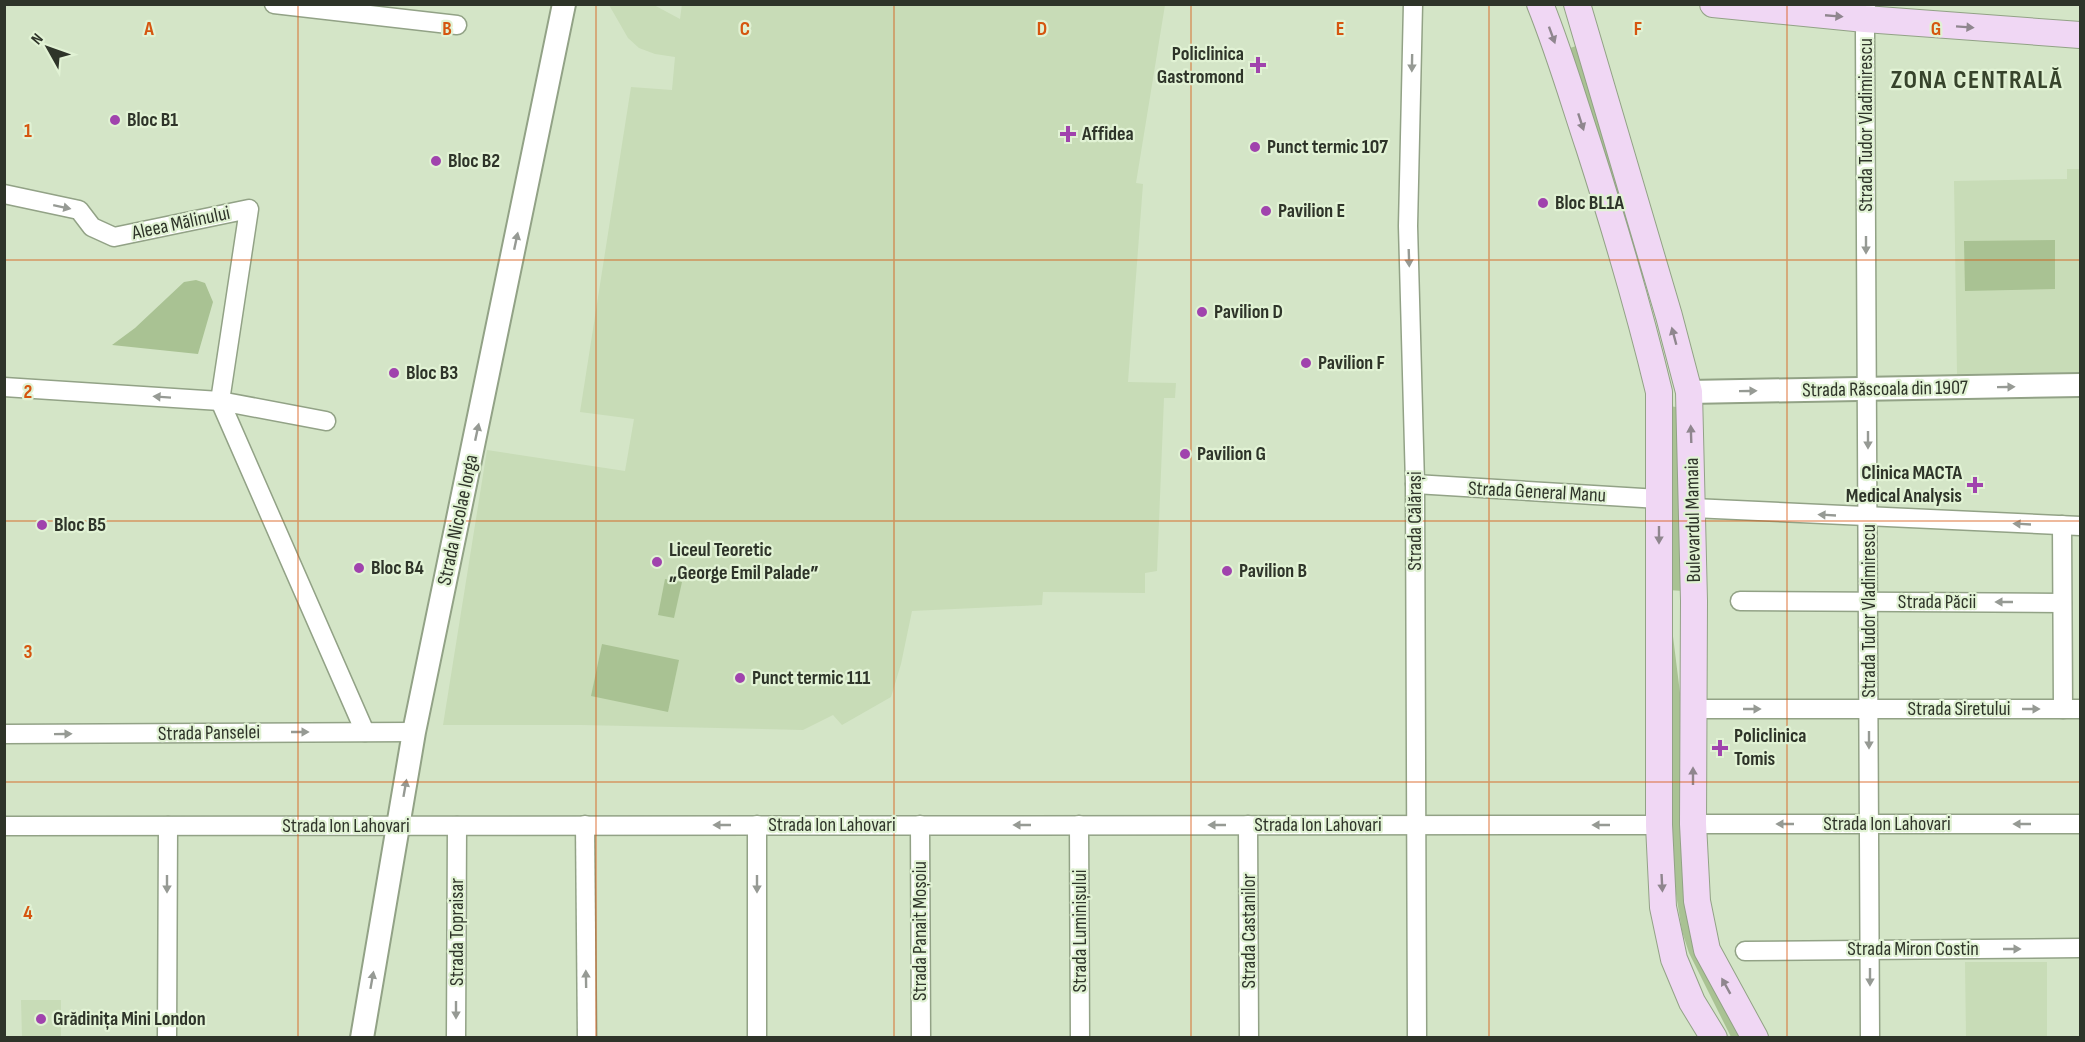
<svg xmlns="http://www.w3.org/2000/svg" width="2085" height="1042" font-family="'Sofia Sans Condensed',sans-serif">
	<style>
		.built { fill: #c8dcb7 }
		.green { fill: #a9c293 }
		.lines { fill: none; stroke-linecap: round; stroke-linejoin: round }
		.minor-casing { stroke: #92a286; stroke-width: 21 }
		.tertiary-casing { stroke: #92a286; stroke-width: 26 }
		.secondary-casing { stroke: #92a286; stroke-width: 28 }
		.minor { stroke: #fff; stroke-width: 18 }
		.tertiary { stroke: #fff; stroke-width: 22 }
		.secondary { stroke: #f0d7f4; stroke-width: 26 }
		.oneway { fill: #8f868e }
		.oneway2 { fill: #969a94 }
		.grid { fill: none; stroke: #d5550f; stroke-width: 1.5; stroke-opacity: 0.55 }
		.poi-dot { fill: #a043ad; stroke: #e1f2d4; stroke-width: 2 }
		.labels { text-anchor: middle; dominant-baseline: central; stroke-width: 4.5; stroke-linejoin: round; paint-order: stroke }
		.poi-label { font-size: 20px; font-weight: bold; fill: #2e3429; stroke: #e1f2d4; text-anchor: start }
		.street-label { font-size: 20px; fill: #2e3429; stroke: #e1f2d4 }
		.district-label { font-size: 26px; font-weight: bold; letter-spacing: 1.5px; fill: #37442c; stroke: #e1f2d4 }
		.grid-label { font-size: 20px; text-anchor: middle; font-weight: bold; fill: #d5550f; stroke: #e1f2d4; stroke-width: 4.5; stroke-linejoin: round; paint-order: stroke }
	</style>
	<rect width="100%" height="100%" fill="#d4e5c7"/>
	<g class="built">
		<path d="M682,4L1165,5L1136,183L1143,184L1128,382L1176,383L1175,398H1164L1157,571L1145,573V593L1043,592L1042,605L912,611L901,664L891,697L842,725L833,715L803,730L581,725H443L487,450L625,471L634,419L580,412L631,87L672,90L675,57L655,54L639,48L628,38L609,5H654L680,19Z"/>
		<path d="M2067,169H2080V372L1957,374L1954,181L2067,179Z"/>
		<path d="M1965,962H2047V1037H1966Z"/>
		<path d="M21,1000H61V1037H22Z"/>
	</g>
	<g class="green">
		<path d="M1576,46L1667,348L1647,284L1638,272L1607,180L1570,48Z"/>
		<path d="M2055,240V289L1965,291L1964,241Z"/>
		<path d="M196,280L205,283L213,302L198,354L112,345L135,328L184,282Z"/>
		<path d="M1669,406L1683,408V591L1668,590Z"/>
		<path d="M665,579L682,582L674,618L658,615Z"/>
		<path d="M1669,604L1717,992L1740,1037H1731L1689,953L1682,931L1671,863Z"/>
		<path d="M602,644L679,660L668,712L591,696Z"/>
	</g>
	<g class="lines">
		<g class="minor-casing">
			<g id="minor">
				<path d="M274,4L457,25"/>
				<path d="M1413,4L1408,226L1415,484L1417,1038"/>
				<path d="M1866,4L1865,34L1870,1038"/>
				<path d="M4,194L79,210L92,227L114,237L249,209L220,401"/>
				<path d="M4,387L220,401L326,421"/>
				<path d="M220,401L365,732"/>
				<path d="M1415,484L1659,499"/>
				<path d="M1693,508L2080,526"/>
				<path d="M2062,525L2063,709"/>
				<path d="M1740,601L2062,603"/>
				<path d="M1694,709H2080"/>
				<path d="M4,734L414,732"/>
				<path d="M1693,824H2080"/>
				<path d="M585,825L587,1038"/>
				<path d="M757,825V1038"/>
				<path d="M920,825L921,1038"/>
				<path d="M1079,825L1080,1038"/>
				<path d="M1248,825L1249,1038"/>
				<path d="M4,826L1659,825"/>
				<path d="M1745,951L2080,948"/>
				<path d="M167,1038L168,826"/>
				<path d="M456,1038L457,826"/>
			</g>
		</g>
		<g class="tertiary-casing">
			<g id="tertiary">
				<path d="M1689,392L2080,385"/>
				<path d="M362,1038L414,732L564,4"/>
			</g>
		</g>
		<g class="secondary-casing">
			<g id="secondary">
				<path d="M1540,4C1559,51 1573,99 1589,147C1615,228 1639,309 1659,392V825L1663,907L1674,959L1692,1002L1714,1038"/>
				<path d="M1577,4L1669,316L1689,392L1694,601L1693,824L1697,901L1707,950L1755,1038"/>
				<path d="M1713,4L1865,19L2080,35"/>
			</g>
		</g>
		<use href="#minor" class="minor"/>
		<use href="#tertiary" class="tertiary"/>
		<use href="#secondary" class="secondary"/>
	</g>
	<defs><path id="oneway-solid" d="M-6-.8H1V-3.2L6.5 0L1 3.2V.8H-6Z" transform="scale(1.5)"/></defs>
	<g class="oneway">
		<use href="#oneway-solid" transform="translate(1834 16) rotate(5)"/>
		<use href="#oneway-solid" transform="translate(1965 27) rotate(4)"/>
		<use href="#oneway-solid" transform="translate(1552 35) rotate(70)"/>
		<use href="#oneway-solid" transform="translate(1581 122) rotate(72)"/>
		<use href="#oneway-solid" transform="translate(1674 336) rotate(-105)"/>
		<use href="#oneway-solid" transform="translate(1691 434) rotate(-92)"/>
		<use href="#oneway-solid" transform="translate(1659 535) rotate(90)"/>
		<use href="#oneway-solid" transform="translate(1693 776) rotate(-90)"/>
		<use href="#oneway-solid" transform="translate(1662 883) rotate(87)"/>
		<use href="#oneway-solid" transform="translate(1726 986) rotate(-119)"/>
	</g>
	<g class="oneway2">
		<use href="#oneway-solid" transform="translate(1412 63) rotate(91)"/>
		<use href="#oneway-solid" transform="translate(62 207) rotate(12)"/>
		<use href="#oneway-solid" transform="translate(516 241) rotate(-78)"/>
		<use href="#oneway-solid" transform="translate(1866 245) rotate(90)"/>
		<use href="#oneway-solid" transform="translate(1409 258) rotate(88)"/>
		<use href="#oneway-solid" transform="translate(2006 387) rotate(-1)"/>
		<use href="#oneway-solid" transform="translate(1748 391) rotate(-1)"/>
		<use href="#oneway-solid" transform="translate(162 397) rotate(-176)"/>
		<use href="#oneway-solid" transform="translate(477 432) rotate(-78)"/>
		<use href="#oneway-solid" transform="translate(1868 440) rotate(90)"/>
		<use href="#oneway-solid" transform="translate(1827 515) rotate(-177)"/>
		<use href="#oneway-solid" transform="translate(2022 524) rotate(-177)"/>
		<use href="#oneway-solid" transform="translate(2004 602) rotate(-180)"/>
		<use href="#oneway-solid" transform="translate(1752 709)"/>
		<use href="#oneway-solid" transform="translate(2031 709)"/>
		<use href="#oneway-solid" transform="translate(300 732)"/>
		<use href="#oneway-solid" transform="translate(63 734) rotate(-1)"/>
		<use href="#oneway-solid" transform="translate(1869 740) rotate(90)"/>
		<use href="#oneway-solid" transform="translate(405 788) rotate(-80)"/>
		<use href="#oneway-solid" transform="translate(1785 824) rotate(180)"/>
		<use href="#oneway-solid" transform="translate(2022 824) rotate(180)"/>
		<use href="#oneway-solid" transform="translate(722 825) rotate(180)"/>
		<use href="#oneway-solid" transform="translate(1022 825) rotate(180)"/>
		<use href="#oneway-solid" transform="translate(1217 825) rotate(180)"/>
		<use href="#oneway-solid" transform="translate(1601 825) rotate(180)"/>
		<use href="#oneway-solid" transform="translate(167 884) rotate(90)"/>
		<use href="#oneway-solid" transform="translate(757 884) rotate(90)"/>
		<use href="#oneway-solid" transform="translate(2012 949)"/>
		<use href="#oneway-solid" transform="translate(1870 977) rotate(90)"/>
		<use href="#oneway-solid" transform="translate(586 979) rotate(-91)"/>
		<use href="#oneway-solid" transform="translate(372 980) rotate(-80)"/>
		<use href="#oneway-solid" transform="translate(456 1010) rotate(90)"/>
	</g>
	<path class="grid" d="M298,4V1038M596,4V1038M894,4V1038M1191,4V1038M1489,4V1038M1787,4V1038M4,260H2080M4,521H2080M4,782H2080"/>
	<g class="poi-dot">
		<path d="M1255 56h6v6h6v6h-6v6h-6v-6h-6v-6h6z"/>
		<circle cx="115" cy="120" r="6"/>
		<path d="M1065 125h6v6h6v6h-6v6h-6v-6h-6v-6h6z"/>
		<circle cx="1255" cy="147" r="6"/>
		<circle cx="436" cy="161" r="6"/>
		<circle cx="1543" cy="203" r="6"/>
		<circle cx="1266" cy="211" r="6"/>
		<circle cx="1202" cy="312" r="6"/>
		<circle cx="1306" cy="363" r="6"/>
		<circle cx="394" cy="373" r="6"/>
		<circle cx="1185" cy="454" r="6"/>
		<path d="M1972 476h6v6h6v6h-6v6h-6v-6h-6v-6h6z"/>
		<circle cx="42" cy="525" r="6"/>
		<circle cx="657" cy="562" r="6"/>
		<circle cx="359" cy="568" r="6"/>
		<circle cx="1227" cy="571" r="6"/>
		<circle cx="740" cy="678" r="6"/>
		<path d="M1717 739h6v6h6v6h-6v6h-6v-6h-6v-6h6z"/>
		<circle cx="41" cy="1019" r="6"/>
	</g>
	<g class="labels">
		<g class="poi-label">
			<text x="1244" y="54" text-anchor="end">Policlinica<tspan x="1244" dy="23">Gastromond</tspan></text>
			<text x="127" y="120">Bloc B1</text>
			<text x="1082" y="134">Affidea</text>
			<text x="1267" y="147">Punct termic 107</text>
			<text x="448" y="161">Bloc B2</text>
			<text x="1555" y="203">Bloc BL1A</text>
			<text x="1278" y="211">Pavilion E</text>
			<text x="1214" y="312">Pavilion D</text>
			<text x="1318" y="363">Pavilion F</text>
			<text x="406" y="373">Bloc B3</text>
			<text x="1197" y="454">Pavilion G</text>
			<text x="1962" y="473" text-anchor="end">Clinica MACTA<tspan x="1962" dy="23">Medical Analysis</tspan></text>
			<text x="54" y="525">Bloc B5</text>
			<text x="669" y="550">Liceul Teoretic<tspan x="669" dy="23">„George Emil Palade”</tspan></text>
			<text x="371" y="568">Bloc B4</text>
			<text x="1239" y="571">Pavilion B</text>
			<text x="752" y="678">Punct termic 111</text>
			<text x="1734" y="736">Policlinica<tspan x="1734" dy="23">Tomis</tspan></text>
			<text x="53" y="1019">Grădinița Mini London</text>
		</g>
		<g class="street-label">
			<text transform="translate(1866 125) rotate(-90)">Strada Tudor Vladimirescu</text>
			<text transform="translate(181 223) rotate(-12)">Aleea Mălinului</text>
			<text transform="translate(1885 389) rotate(-1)">Strada Răscoala din 1907</text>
			<text transform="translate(1537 492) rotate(3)">Strada General Manu</text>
			<text transform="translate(458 520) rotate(-78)">Strada Nicolae Iorga</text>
			<text transform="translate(1693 520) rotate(-91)">Bulevardul Mamaia</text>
			<text transform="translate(1415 521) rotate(-90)">Strada Călărași</text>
			<text x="1937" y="602">Strada Păcii</text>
			<text transform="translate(1869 611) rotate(-90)">Strada Tudor Vladimirescu</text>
			<text x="1959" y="709">Strada Siretului</text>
			<text transform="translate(209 733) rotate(-1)">Strada Panselei</text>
			<text x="1887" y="824">Strada Ion Lahovari</text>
			<text x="832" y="825">Strada Ion Lahovari</text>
			<text x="1318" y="825">Strada Ion Lahovari</text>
			<text x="346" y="826">Strada Ion Lahovari</text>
			<text transform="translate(920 931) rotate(-90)">Strada Panait Moșoiu</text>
			<text transform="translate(1080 931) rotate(-90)">Strada Luminișului</text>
			<text transform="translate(1249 931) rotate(-90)">Strada Castanilor</text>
			<text transform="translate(457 932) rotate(-90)">Strada Topraisar</text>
			<text x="1913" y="949">Strada Miron Costin</text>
		</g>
		<g class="district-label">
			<text x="1977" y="80">ZONA CENTRALĂ</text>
		</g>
	</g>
	<g class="grid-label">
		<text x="149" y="35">A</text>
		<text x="447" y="35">B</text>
		<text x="745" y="35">C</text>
		<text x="1042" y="35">D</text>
		<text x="1340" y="35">E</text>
		<text x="1638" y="35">F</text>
		<text x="1936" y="35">G</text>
		<text x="28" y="137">1</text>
		<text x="28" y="398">2</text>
		<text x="28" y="658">3</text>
		<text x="28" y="919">4</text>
	</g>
	<rect width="2085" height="1042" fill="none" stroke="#2e3429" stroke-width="12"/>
	<g transform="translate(48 48) rotate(310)" stroke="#e1f2d4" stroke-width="4.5" paint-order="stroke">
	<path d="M0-4.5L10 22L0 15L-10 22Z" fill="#2e3429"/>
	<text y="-9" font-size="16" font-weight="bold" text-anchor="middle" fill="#2e3429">N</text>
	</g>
</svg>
